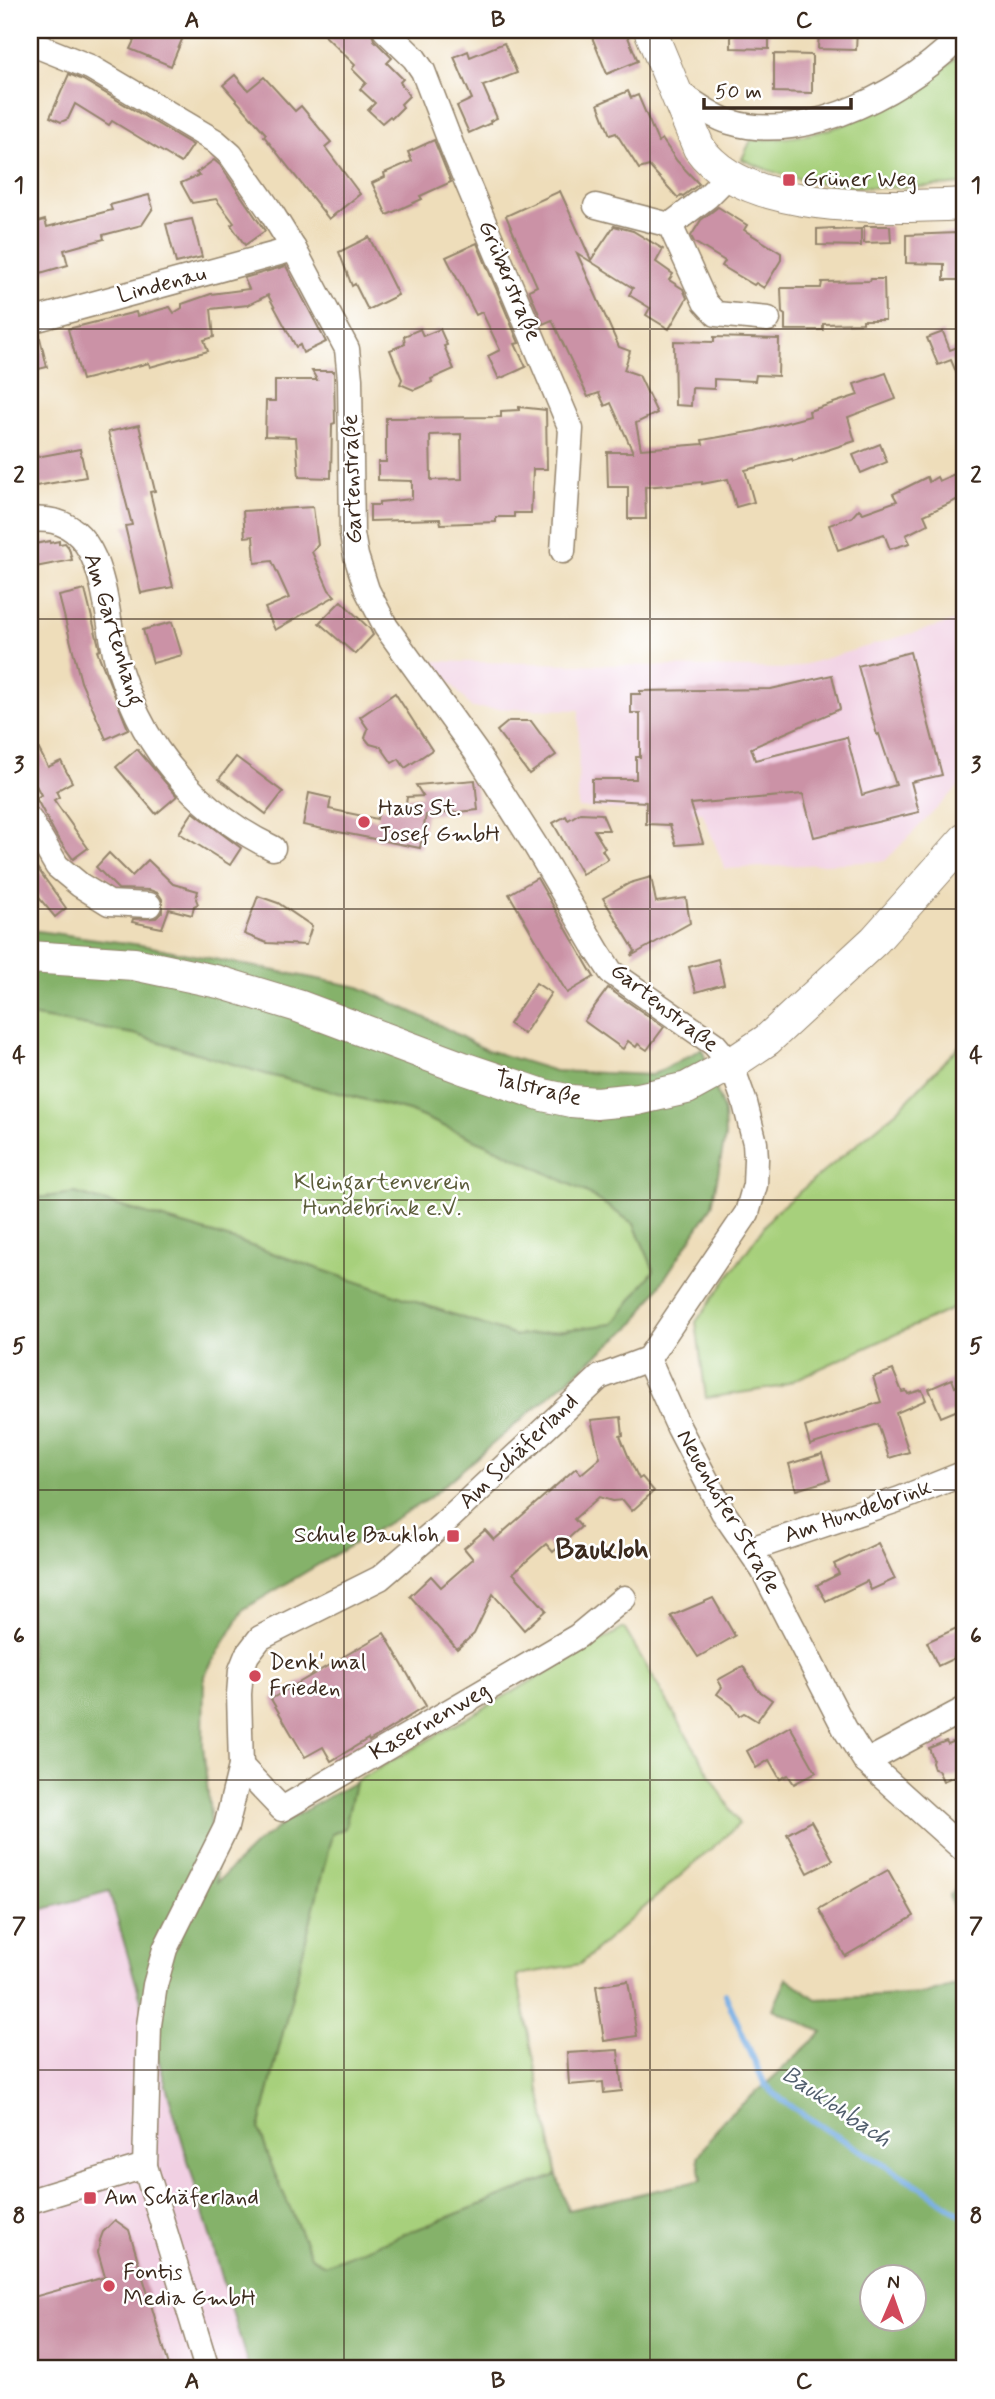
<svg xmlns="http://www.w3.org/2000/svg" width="995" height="2399" font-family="Mynerve,sans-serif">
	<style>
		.built { fill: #f1d0e3 }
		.green { fill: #a7d07b; stroke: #717d4c; stroke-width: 2 }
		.forest { fill: #85b26b; stroke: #606e44; stroke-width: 2; fill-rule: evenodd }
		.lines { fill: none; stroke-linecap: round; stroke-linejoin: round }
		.stream { stroke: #73ace3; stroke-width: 6 }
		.building { fill: #cb92a6; fill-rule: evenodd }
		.minor-casing { stroke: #94846c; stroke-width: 27 }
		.major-casing { stroke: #94846c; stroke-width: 34 }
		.minor { stroke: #fff; stroke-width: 24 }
		.major { stroke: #fff; stroke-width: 32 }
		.grid { fill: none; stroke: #3b2a1e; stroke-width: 2; stroke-opacity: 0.55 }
		.poi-dot { fill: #d1495b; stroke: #fff; stroke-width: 2.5 }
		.labels { text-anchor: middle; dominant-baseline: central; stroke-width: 5; stroke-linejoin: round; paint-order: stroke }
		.poi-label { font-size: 23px; fill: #3b2a1e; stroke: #fff; text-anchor: start }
		.street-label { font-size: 23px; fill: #3b2a1e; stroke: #fff }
		.park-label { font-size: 23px; fill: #5b5c3a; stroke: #fff }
		.water-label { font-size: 24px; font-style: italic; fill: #515e6d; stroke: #fff }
		.district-label { font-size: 30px; font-weight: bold; fill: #3b2a1e; stroke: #fff }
		.neatline { fill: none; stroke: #3b2a1e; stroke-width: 2.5 }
		.grid-label { font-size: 23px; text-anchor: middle; font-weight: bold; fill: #3b2a1e }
	</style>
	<rect width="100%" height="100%" fill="#fff"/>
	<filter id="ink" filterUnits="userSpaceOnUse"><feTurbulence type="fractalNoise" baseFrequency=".0143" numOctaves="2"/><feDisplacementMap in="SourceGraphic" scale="14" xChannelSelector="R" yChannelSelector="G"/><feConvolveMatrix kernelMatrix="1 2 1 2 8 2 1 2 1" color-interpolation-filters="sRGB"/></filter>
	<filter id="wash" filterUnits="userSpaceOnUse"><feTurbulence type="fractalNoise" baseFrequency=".00686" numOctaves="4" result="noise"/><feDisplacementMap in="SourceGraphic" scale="28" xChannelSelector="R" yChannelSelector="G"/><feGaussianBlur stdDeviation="1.57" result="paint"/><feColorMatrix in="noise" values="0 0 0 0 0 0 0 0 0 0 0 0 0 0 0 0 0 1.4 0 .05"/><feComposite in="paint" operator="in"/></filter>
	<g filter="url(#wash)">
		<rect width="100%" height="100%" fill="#eeddba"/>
		<g class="built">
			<path d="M965,618V780L885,861L725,869L702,812L578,808L579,710L472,708L432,661L789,669Z"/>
			<path d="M109,1890L249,2369H30V1913Z"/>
		</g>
		<g class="green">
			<path d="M965,51V184C889,189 813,194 742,159L751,140C813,140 872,120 923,84C938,74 951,61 965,51Z"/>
			<path d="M30,1016L134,1034L269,1075L409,1111L504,1152L588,1193L634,1224L654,1270L613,1324L516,1336L234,1240L75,1193L30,1199Z"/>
			<path d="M965,1040V1303L779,1387L706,1398L696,1322L774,1213L898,1110Z"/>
			<path d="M624,1628L739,1824L580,1964L517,1975L557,2175L325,2265L312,2258L274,2172L259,2129L332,1834L345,1828L355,1782Z"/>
		</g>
		<g class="forest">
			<path d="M30,930L141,945L359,987L432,1021L484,1049L555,1071L652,1075L702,1049L724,1112L725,1137L712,1206L636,1322L428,1499L244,1609L204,1676L203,1745L217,1882L256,1844L288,1820L355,1782L345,1828L332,1834L259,2129L274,2172L312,2258L325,2265L557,2175L568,2210L702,2180L698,2157L722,2121L765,2085L822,2032L773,2009L787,1978L816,1999L925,1994L965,1982V2369H249L109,1891L30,1913V1199L75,1193L234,1240L516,1336L613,1324L654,1270L634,1224L588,1193L504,1152L409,1111L269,1075L134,1034L30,1016ZM872,2276H914V2318H872Z"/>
			<path d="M965,1878V1927L956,1915L949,1896Z"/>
		</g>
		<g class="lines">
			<path class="stream" d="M725,1994L765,2085L782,2100L830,2132L924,2189L965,2218"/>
		</g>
		<g id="blocks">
			<g class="building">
				<path d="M139,30H186L171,66L130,49Z"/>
				<path d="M319,30H371L374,40L392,58L387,63L403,79L400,82L409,96L401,104L403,107L392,118L390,116L382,123L368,110L375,103L360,89L366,83L352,69L355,65Z"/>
				<path d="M589,30H625L638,61L607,74Z"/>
				<path d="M731,30H769V49L731,48Z"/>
				<path d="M819,30H857L856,50L818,49Z"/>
				<path d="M504,43L517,73L483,86L497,118L490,121L491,123L469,133L457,106L472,99L454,57L468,51L470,57Z"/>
				<path d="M774,54L812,55V93L774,92Z"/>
				<path d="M69,74L83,80L193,145L181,163L112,121L109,125L75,104L68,119L61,122L50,117Z"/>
				<path d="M235,75L248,90L264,77L295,111L301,106L331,142L325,147L360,194L329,219L264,136L266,134L223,85Z"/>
				<path d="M628,91L631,98L638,95L658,142L662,139L677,161L699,184L683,196L681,195L678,198L649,166L639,169L616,133L610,135L598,104Z"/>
				<path d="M434,140L451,182L420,196L422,199L387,215L372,183L385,177L384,173L412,161L408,152Z"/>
				<path d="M214,160L220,165L265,231L245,245L231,225L234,223L216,199L192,203L181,183L199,175L196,173Z"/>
				<path d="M560,191L591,260L614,226L633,231L663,249L656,262L673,274L669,280L683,289L687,298L669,329L646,315L650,308L629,295L633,288L577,253L619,347L630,351L624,370L639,375L657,413L636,423L641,449L703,444L702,440L755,431L810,416L809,411L858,395L854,384L886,373L896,399L848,417L855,441L793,461L792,459L745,470L754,502L736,507L728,479L702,484V482L645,487L646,519H628V487H608L607,452H633L611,403L605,406L599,393L588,397L552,320L543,324L529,290L537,286L506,216Z"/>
				<path d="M149,195L153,208L142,225L103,235L104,239L64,250L68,265L30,276V248L34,247L30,224L45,220L47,227L112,210L110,205Z"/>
				<path d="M718,207L747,225L744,230L781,253V260L764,288L756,283L754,285L722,266L725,261L694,242L691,236L701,220Z"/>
				<path d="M192,219L202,257L176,263L166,224Z"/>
				<path d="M864,226H890L891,242L864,243Z"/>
				<path d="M834,228V230L861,229V246L817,245V229Z"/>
				<path d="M957,233L958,262L962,263V280H944V264L906,263V235Z"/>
				<path d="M369,237L398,295L368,310L355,284L352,286L339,252Z"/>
				<path d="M477,243L519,343L515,344L526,367L499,379L488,356L500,350L482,312L476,315L446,257Z"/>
				<path d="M286,266L326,342L303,353L300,345L296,347L268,295L248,305L211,309L214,337L204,340L208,351L150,367L149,363L82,380L68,329L136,312L137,316L170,307L174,313L182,308V304L211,294L249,289L244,278Z"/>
				<path d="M871,279H884L885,320H863V323L823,324V330H785V315L782,313L781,288H821L822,282L870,281Z"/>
				<path d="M420,329L423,336L440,329L447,345L444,346L454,369L431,379L432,382L414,390L400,384L402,379L390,350L405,344L404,336Z"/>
				<path d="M943,332L950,350L965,344V393L951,360L938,365L927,338Z"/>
				<path d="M39,334L47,367L30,371V335Z"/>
				<path d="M714,337L779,339L778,376L756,375L755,381L714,379V389L692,388L691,406L675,405L674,341L714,342Z"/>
				<path d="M312,371H334L335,423L332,424L331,478L299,477L296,437L265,436L266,401H275V380H317Z"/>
				<path d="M519,407L546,410L547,469H533L531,513H514V517H496V522L441,524L440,519L370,521V505H379V502L412,499V481L378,480V462H386V418L501,417V411L519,410ZM461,434L462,479L431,480L430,435Z"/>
				<path d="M139,425L155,491L150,492L173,587L141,593L125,526L132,525L108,432Z"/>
				<path d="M880,444L887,462L861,473L853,455Z"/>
				<path d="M80,449L86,477L36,486L31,458Z"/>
				<path d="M959,472L965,486V496L924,515L928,524L906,535L910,543L890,549L884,534L838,550L829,525L852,517L859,509L863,513L897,501L893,494L927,477L929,482L937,477L939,481Z"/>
				<path d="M313,507L318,545L312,552L329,590L335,596L275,630L265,608L289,598L272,561L255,563L253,536L245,537L243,511Z"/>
				<path d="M50,541V543L59,541V544L65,543L69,548L72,560L30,568V545Z"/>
				<path d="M85,590L100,650L97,651L128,729L106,739L81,682L59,596Z"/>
				<path d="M341,601L370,629L373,635L355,654L319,623Z"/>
				<path d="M172,622L182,655L153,663L143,630Z"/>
				<path d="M910,652L942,775L911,782L919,812L814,837L803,794L691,804L703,843L676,845L670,825L646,824V802L592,799V779H636V757H640V713H631V694H640V691L771,689L832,675L840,709L751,748L755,760L847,737L862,795L896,785L879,734L877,735L858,666Z"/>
				<path d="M395,693L432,750L405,768L399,759L392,763L381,747L370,744L365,738L368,729L360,717Z"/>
				<path d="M509,721H531L556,755L529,774L497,731Z"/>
				<path d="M30,732L48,767L61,761L72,782L56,791L59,797L54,800L88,848L73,859L57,837L36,798L41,795L30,774Z"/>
				<path d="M137,749L177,796L156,814L116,767Z"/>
				<path d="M236,757L283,792L266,814L219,779Z"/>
				<path d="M475,780L478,810L426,815L420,848L303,825L309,793L331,798L329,809L377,819L379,807L405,811L407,797L423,796L416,785Z"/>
				<path d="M193,812L241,848L230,865L179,833Z"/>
				<path d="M580,813L602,814L609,830H594L605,848L602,850L608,859L582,874L553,823L566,816L568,820Z"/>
				<path d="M109,853L132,876L148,860L173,884L198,891L196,899L198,904L194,906L192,915L169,909L162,928L132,922L133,919L156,918L162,912V899L158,893L150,890L118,889L96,867Z"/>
				<path d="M30,858L66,908L55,917L30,887Z"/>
				<path d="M651,877L656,902L686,898L690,923L631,956L635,951L603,898L630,883Z"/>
				<path d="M537,878L594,977L567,993L509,894Z"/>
				<path d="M258,896L278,903L312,926L306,945L267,943L244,934Z"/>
				<path d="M718,959L724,984L696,992L689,967Z"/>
				<path d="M536,983L551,993L524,1034L509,1024Z"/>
				<path d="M608,988L664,1027L647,1050L638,1044L636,1047L628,1041L623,1049L584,1021Z"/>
				<path d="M893,1370L902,1392L906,1391L908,1394L922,1390L926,1400L896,1413L909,1452L889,1458L878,1424L810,1445L805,1427L881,1402L873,1377Z"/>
				<path d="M952,1379L955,1387L965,1382V1407L941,1417L929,1389Z"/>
				<path d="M621,1417L623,1435L620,1436L629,1458L639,1479L642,1477L654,1491L632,1511L623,1500L612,1501L599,1497L574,1519L581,1527L553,1552L546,1544L513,1573L546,1610L524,1630L493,1594L474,1634L457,1649L410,1596L431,1576L441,1587L473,1559L464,1548L485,1530L494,1540L576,1468L581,1474L600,1458L591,1420Z"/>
				<path d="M822,1454L830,1480L796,1490L789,1464Z"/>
				<path d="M878,1543L895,1579L871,1590L867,1581L826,1601L817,1585L839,1574L834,1564Z"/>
				<path d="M713,1598L735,1636L698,1657L671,1616Z"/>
				<path d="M965,1624V1653L938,1666L927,1642Z"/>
				<path d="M384,1633L426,1706L369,1741L368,1739L331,1761L323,1747L305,1757L271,1699Z"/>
				<path d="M743,1666L758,1690L772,1700L757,1721L744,1713L739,1716L732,1705L717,1694L722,1687L718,1680Z"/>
				<path d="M790,1726L816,1772L794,1784L788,1775L780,1779L769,1760L756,1768L747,1751Z"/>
				<path d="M965,1737V1772L943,1781L938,1770L934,1769L932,1763L933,1759L929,1748L946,1741L948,1744Z"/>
				<path d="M811,1821L833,1860L808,1873L787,1834Z"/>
				<path d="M888,1870L914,1916L845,1956L819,1909Z"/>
				<path d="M628,1981L637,2036L604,2041L596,1986Z"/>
				<path d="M618,2050L622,2091L604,2093L603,2082L569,2085L567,2053Z"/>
				<path d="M115,2220L129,2230L170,2369H30V2298L105,2277L98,2252L100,2240L103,2232Z"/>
			</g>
		</g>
	</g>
	<g filter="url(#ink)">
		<use href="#blocks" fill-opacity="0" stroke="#94846c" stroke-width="2"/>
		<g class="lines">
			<g class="minor-casing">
				<g id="minor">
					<path d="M385,30L414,58L423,71L453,149L571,429L563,551"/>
					<path d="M30,36L40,47L90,67L215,141L231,155L271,212L294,249L347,349L350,379L352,534L356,556L367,590L386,627L476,752L535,845L598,952L611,972L714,1044L731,1064L745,1103L755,1143L756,1159L755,1185L747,1213L648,1359"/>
					<path d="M674,90C692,100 710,116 730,122C807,146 916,87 965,31"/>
					<path d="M596,206L670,225L707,197L727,177"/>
					<path d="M670,225L705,302L716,314L768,319"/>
					<path d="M30,321L294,249"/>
					<path d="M30,520C108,512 103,608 117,661C122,679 130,699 138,716C166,774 216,821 273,848"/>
					<path d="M30,820L57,866L80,885L109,903L149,905"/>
					<path d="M648,1359L679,1428L723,1512L763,1570L845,1729L866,1762L965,1851"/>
					<path d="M751,1549L900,1499L965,1473"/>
					<path d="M866,1762L965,1709"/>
					<path d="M241,1766L282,1809L578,1636L624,1598"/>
					<path d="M30,2201L145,2166"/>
					<path d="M207,2369L145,2166L149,2025L155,1985L165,1949L226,1827L241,1766L239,1694L241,1670L247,1655L260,1638L380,1578L442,1525L600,1377L648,1359"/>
				</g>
			</g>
			<g class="major-casing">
				<g id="major">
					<path d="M650,30L699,148C747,216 890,207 965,204"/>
					<path d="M30,957L134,964L219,982L298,1006L463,1068L543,1095L571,1101L596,1103L638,1099L687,1088L731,1064L767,1040L875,940L965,839"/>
				</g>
			</g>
			<use href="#minor" class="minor"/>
			<use href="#major" class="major"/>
		</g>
	</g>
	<path class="grid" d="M344,30V2369M650,30V2369M30,329H965M30,619H965M30,909H965M30,1200H965M30,1490H965M30,1780H965M30,2070H965"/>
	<g class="poi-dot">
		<rect x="782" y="173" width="14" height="14" rx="3.5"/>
		<circle cx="364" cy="822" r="7"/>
		<rect x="446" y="1529" width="14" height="14" rx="3.5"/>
		<circle cx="255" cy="1676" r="7"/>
		<rect x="83" y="2191" width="14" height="14" rx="3.5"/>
		<circle cx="109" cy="2286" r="7"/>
	</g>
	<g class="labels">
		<g class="poi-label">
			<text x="803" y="180">Grüner Weg</text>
			<text x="378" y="809">Haus St.<tspan x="378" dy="26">Josef GmbH</tspan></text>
			<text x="439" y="1536" text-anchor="end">Schule Baukloh</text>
			<text x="269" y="1663">Denk' mal<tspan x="269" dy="26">Frieden</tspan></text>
			<text x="104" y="2198">Am Schäferland</text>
			<text x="123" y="2273">Fontis<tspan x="123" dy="26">Media GmbH</tspan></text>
		</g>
		<g class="street-label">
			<text transform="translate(509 281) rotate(67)">Grüberstraße</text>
			<text transform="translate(162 285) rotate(-15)">Lindenau</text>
			<text transform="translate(353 479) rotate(-92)">Gartenstraße</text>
			<text transform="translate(113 630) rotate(73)">Am Gartenhang</text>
			<text transform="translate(664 1008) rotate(38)">Gartenstraße</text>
			<text transform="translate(538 1089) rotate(14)">Talstraße</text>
			<text transform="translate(519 1452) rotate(-44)">Am Schäferland</text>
			<text transform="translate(728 1512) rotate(60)">Neuenhofer Straße</text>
			<text transform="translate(858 1512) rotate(-19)">Am Hundebrink</text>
			<text transform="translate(430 1722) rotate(-30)">Kasernenweg</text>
		</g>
		<g class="park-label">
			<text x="382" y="1183">Kleingartenverein<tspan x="382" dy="26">Hundebrink e.V.</tspan></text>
		</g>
		<g class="water-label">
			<text transform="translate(836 2107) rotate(34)">Bauklohbach</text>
		</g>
		<g class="district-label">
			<text x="602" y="1549">Baukloh</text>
		</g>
	</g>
	<rect width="995" height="2399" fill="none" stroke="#fff" stroke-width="77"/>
	<g transform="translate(893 2298) rotate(2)"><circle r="33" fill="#ffffff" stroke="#b1aaa5" stroke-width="2"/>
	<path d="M0-5L12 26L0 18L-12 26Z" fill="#d1495b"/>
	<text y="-10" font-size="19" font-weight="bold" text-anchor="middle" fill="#3b2a1e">N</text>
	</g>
	<path d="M704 98v10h147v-10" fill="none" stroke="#3b2a1e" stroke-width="3.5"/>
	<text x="715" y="98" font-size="21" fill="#3b2a1e" stroke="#ffffff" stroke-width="5" paint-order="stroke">50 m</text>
	<rect x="38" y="38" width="918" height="2322" class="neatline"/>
	<g class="grid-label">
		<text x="192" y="27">A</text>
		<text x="498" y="27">B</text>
		<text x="804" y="27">C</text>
		<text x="19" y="192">1</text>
		<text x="976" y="192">1</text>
		<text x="19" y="482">2</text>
		<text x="976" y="482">2</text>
		<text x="19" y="772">3</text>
		<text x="976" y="772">3</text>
		<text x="19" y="1062">4</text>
		<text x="976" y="1062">4</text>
		<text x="19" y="1353">5</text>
		<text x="976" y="1353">5</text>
		<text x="19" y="1643">6</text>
		<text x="976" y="1643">6</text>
		<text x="19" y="1933">7</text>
		<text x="976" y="1933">7</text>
		<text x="19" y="2223">8</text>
		<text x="976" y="2223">8</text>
		<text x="192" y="2388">A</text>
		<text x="498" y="2388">B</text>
		<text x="804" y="2388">C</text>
	</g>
</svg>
